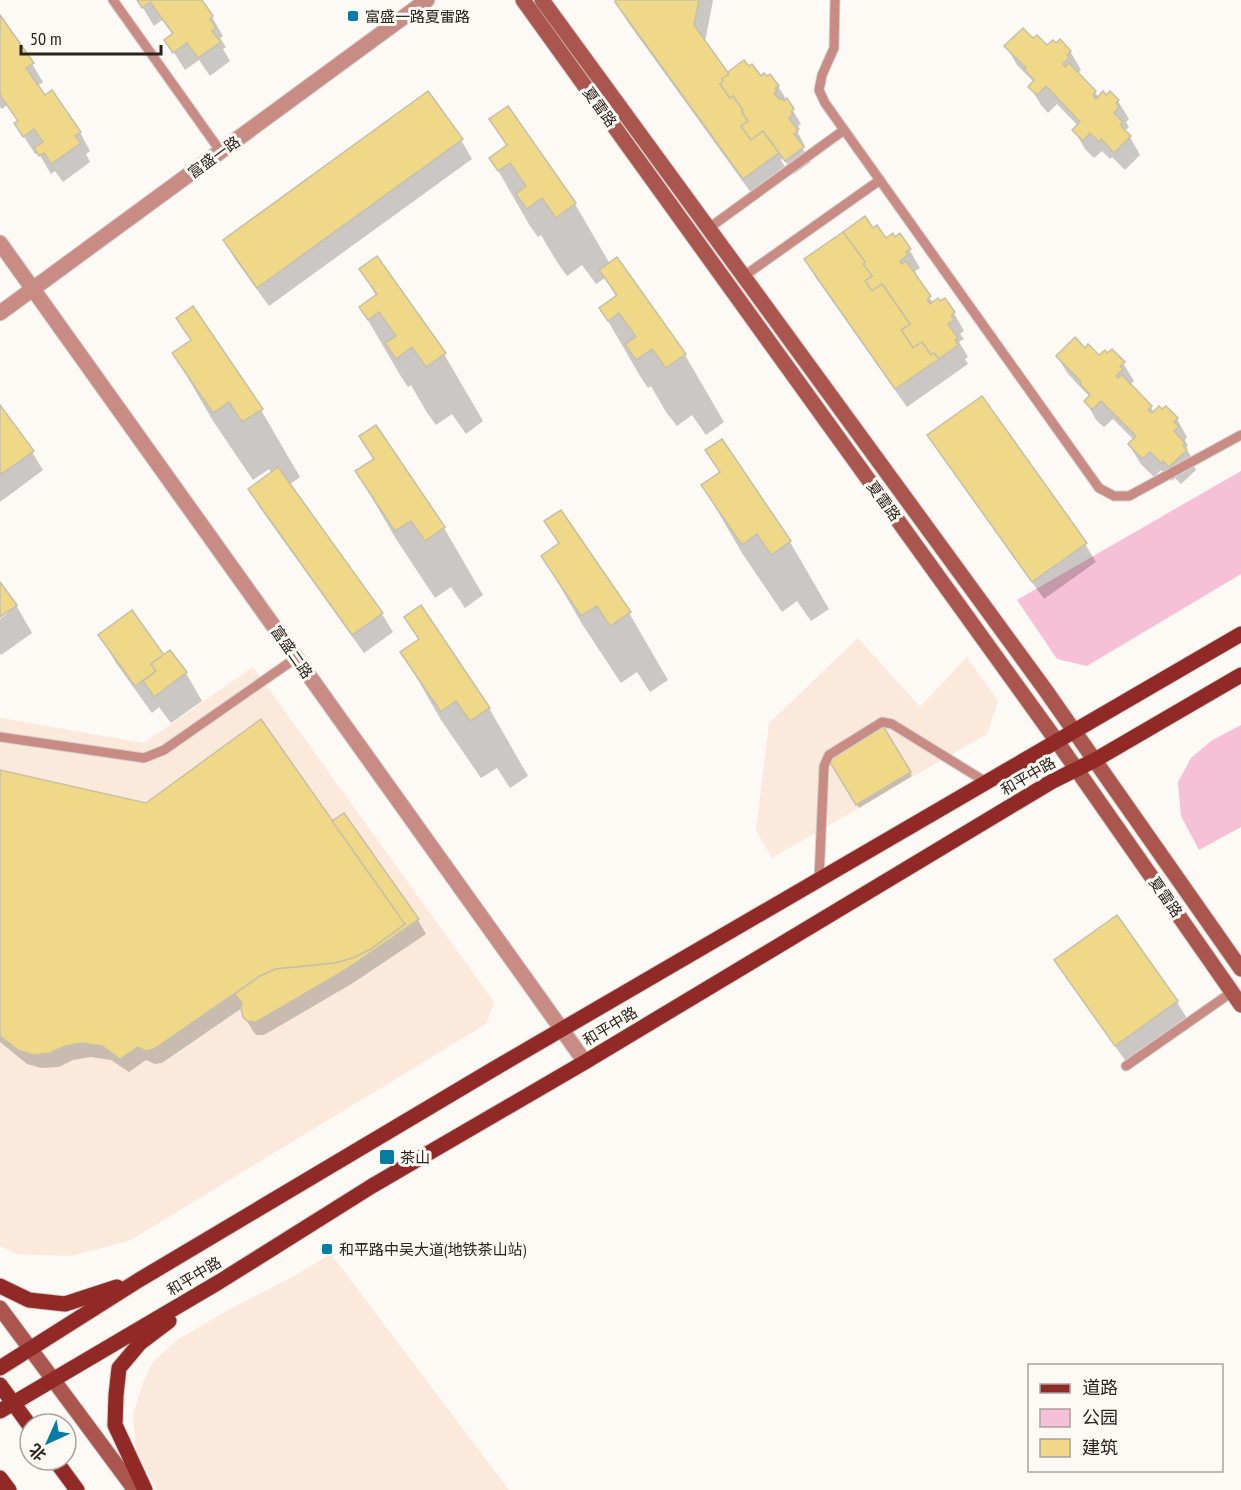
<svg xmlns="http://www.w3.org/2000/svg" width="1241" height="1490" font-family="'PT Sans Narrow','Noto Sans SC',sans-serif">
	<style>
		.built { fill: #fbeadc }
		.green { fill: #f6c1d6 }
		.shadow { fill: #0003 }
		.building { fill: #efd887; stroke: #c7c0a8; stroke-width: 1.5 }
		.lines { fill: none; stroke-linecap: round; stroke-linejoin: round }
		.lane-casing { stroke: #d7d2ce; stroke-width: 11 }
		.street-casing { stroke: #d7d2ce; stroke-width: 17 }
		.secondary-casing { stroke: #d7d2ce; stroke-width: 17 }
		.primary-casing { stroke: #d7d2ce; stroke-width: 17 }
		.lane { stroke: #c88c85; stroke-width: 9 }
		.street { stroke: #c88c85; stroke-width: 15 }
		.secondary { stroke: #aa564e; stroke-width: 15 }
		.primary { stroke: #912a26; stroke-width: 15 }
		.poi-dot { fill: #047da4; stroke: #fdf9f5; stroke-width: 2 }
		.labels { text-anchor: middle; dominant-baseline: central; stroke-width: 6; stroke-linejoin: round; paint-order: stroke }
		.poi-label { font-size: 15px; fill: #2b231c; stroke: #fdf9f5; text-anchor: start }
		.street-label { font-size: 15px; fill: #2b231c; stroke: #fdf9f5 }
	</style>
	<rect width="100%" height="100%" fill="#fdf9f5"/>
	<g class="built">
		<path d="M858,638L920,707L967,657L998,701L987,734L772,858L756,831L769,723Z"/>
		<path d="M253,667L494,1002L486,1024L129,1241L71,1256L17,1254L0,1246V718L144,743Z"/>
		<path d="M331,1254L355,1286L509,1490H157L136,1452L133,1415L143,1383L152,1363L177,1340L232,1308L294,1276Z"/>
	</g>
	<g class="green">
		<path d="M1241,471V574L1087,666L1057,659L1017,600Z"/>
		<path d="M1241,725V827L1199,850L1181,816L1178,782L1191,758L1211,741Z"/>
	</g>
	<g class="shadow">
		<path d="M138,0H200L212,17L223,36L220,38L226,47L223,49L230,61L210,76L199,60L185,70L166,40L173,35L162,20L154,26Z"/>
		<path d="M617,0H713L705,42L728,74L744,62L760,78L778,86L801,124L798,126L800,129L797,131L805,146L802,148L811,162L794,174L783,158L781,160L788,172L754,197L627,21L616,2Z"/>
		<path d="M0,18L32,64L43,82L37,86L45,97L80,132L90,151L86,154L90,162L63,182L55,171L51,174L38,152L35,154L16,124L19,122L7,105L2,109L0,107Z"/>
		<path d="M1033,40L1047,48L1070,51L1081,70L1077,74L1095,92L1099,98L1106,97L1118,101L1129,119L1126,122L1129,127L1126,130L1140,155L1125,170L1112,157L1110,159L1102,151L1094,158L1085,149L1074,130L1078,126L1057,104L1048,113L1041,105L1030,87L1034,83L1032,80L1017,65L1006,46Z"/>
		<path d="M507,108L575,204L610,264L685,355L724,422L706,435L692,415L677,426L666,412L651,386L648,388L640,376L601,309L617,298L605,278L596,284L582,265L567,276L557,262L541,235L538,237L530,226L491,158L507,147L491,120Z"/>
		<path d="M461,140L472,159L269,306L235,259L225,241Z"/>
		<path d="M873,230L886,240L909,249L920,268L915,271L917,275L915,276L933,303L940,304L954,313L964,331L960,334L964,339L959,342L968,357L965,359L968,364L907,407L816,278L806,260Z"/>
		<path d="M361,269L444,354L483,421L466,434L452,414L436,425L426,411L411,385L408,387L400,375L361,308L376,296Z"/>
		<path d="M178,318L261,410L300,477L289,485L382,614L393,632L364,653L260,508L250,489L272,474L269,469L253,480L213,421L174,354L192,342Z"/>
		<path d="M1085,350L1099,357L1123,363L1134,381L1130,385L1151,407L1154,413L1177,419L1187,437L1185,440L1188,446L1186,448L1195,463L1193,464L1196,470L1181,484L1175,478L1172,481L1161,470L1154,477L1140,463L1129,444L1134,440L1113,419L1104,427L1096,420L1086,401L1089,398L1088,395L1068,374L1057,356Z"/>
		<path d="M0,407L32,452L43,470L0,502Z"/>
		<path d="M929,435L1085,544L1096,562L1044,599L940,454Z"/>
		<path d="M361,437L444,528L483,595L465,608L451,587L435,598L396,539L357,472L374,460Z"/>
		<path d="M721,441L790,542L829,609L811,621L797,601L782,612L742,553L703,486L720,474L707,451Z"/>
		<path d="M546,522L629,613L668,680L650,692L637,672L621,683L582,624L543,557L560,545Z"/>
		<path d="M0,584L16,605L32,633L1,655L0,653V619L9,612V608L0,615Z"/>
		<path d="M406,617L489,708L528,776L510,788L497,768L481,778L441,720L402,652L420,640Z"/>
		<path d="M100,635L164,657L170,652L186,673L202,701L171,723L159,707L152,713L116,663Z"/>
		<path d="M882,728L912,776L859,808L830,759Z"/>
		<path d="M0,772L147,804L332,823L344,815L418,920L426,934L353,983L264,1035H256L253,1031L244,1016L242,1008L162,1063L155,1064L146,1060L129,1072L111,1060L91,1057L73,1060L59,1067L41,1068L27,1064L0,1042Z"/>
		<path d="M1117,917L1177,1002L1188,1020L1127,1063L1067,979L1056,960Z"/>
	</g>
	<g class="building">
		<path d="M137,0H202L213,16L210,19L216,28L212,31L221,42L198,58L187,43L173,53L164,40L173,33L150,2L142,8Z"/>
		<path d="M615,0H699L694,25L729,74L722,79L723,81L720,84L730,98L733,96L743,110L742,112L748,121L741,126L751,140L763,131L779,153L743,179L615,2Z"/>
		<path d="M0,15L34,63L26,68L45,95L52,90L81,132L75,136L81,143L51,164L44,153L39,156L34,148L43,142L34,129L23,137L14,123L18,121L0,95Z"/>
		<path d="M1023,28L1033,38L1037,35L1047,45L1053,40L1056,43L1060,39L1071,51L1067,55L1069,58L1063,64L1065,67L1069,63L1096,91L1093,95L1096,99L1103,91L1106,95L1110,91L1119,100L1116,103L1119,107L1114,113L1123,122L1120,125L1131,136L1114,153L1101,139L1099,142L1090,133L1083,141L1072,130L1080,122L1046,86L1037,95L1028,87L1034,80L1024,69L1026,68L1004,46Z"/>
		<path d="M744,60L749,66L752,64L761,76L764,73L767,76L770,74L779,86L775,88L777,91L774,93L780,100L782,98L784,101L787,98L794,109L791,112L793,114L789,118L798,131L794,134L804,147L785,161L763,131L751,140L741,126L748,121L742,112L743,110L733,96L730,98L720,84L723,81L722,79L729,74L728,72Z"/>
		<path d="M428,91L463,139L257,288L223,240Z"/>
		<path d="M508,106L576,203L556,218L542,198L527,209L516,194L526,186L510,163L498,171L489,158L507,145L489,119Z"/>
		<path d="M865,216L873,228L877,225L886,238L893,233L895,237L900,233L911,249L906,252L908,255L900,261L902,264L906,261L931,296L927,299L930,304L938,298L940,301L945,298L955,312L951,315L954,320L948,324L958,338L955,340L958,345L939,359L934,353L931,355L922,342L913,348L901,330L910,324L882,284L872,291L865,281L872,276L863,264L865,262L843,232Z"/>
		<path d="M843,232L865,262L863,264L872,276L865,281L872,291L882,284L910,324L901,330L913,348L922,342L931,355L934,353L939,359L895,389L804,259Z"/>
		<path d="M377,256L446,353L426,367L412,347L396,359L385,343L396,336L379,312L368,320L359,307L377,294L359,269Z"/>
		<path d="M617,257L686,354L666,368L652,349L636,360L625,344L636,337L619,313L608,321L599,308L617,295L599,270Z"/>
		<path d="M193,306L263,409L242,422L229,402L213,413L172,353L191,340L176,318Z"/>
		<path d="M1075,337L1085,348L1088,344L1099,355L1105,350L1107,353L1112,349L1125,362L1120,366L1123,369L1116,376L1118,378L1122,375L1152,406L1148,410L1152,413L1159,406L1162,409L1166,406L1178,418L1174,422L1179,426L1174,431L1185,443L1183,446L1187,450L1169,467L1163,461L1161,463L1150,452L1142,459L1128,444L1136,436L1101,401L1092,410L1084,401L1090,395L1080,384L1081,382L1056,356Z"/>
		<path d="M982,396L1087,543L1032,582L927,435Z"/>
		<path d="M0,405L34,451L0,475Z"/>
		<path d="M376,425L445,527L425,541L411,521L395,531L355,471L374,459L359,436Z"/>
		<path d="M722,439L791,541L771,555L757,534L742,545L701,485L720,472L705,450Z"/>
		<path d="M278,467L383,613L352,635L248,489Z"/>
		<path d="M561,510L631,612L610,626L597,606L581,616L541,556L559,543L544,521Z"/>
		<path d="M0,582L17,605L0,617Z"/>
		<path d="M421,605L490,708L470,721L456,701L441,712L400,652L419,639L404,617Z"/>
		<path d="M132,610L164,655L151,664L156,671L135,686L98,635Z"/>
		<path d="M170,650L187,672L154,697L143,681L156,671L151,664Z"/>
		<path d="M261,719L405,924L371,949L353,958L335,963L276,969L260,976L154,1049L146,1051L138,1047L120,1059L102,1046L82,1043L65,1046L50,1053L33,1055L18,1050L0,1036V770L146,803Z"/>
		<path d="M883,726L911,772L856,805L828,759Z"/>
		<path d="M344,813L419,919L345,970L256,1022L247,1021L243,1017L241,1009L242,1003L235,994L260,976L276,969L335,963L353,958L371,949L405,924L332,821Z"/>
		<path d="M1117,915L1178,1001L1115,1046L1054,960Z"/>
	</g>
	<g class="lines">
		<g class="lane-casing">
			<g id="lane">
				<path d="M113,0L221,152"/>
				<path d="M835,0L834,48L822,75L819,90L825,103L1099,488L1114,496H1129L1241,435"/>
				<path d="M709,228L844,130"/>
				<path d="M744,276L880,180"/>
				<path d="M0,737L144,758L164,750L296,658"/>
				<path d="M819,879L824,766L829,755L882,722L892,724L986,782"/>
				<path d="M1126,1066L1232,992"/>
			</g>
		</g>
		<g class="street-casing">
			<g id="street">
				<path d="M0,243L585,1062"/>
				<path d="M0,313L427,0"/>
			</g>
		</g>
		<g class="secondary-casing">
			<g id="secondary">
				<path d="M523,0L1056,740L1241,1005"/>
				<path d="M542,0L1044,688L1241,969"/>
				<path d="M0,1308L135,1490"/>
			</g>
		</g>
		<g class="primary-casing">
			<g id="primary">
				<path d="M0,1286L29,1300L65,1304L117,1287"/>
				<path d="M0,1368L139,1280L492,1070L1241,634"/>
				<path d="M0,1385L30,1426"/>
				<path d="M0,1411L219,1282L372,1186L585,1062L1051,782L1095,760L1241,675"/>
				<path d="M55,1460L77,1490"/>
				<path d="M0,1478L9,1490"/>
				<path d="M145,1490L115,1425L116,1395L119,1368L140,1343L169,1321"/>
			</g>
		</g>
		<use href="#lane" class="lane"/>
		<use href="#street" class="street"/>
		<use href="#secondary" class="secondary"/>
		<use href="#primary" class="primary"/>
	</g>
	<g class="poi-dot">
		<rect x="347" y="10" width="12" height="12" rx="3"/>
		<rect x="379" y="1149" width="16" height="16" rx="3"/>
		<rect x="321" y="1243" width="12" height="12" rx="3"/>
	</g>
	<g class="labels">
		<g class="poi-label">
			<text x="365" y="16">富盛一路夏雷路</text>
			<text x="400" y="1157">茶山</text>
			<text x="339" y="1249">和平路中吴大道(地铁茶山站)</text>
		</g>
		<g class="street-label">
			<text transform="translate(600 107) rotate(54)">夏雷路</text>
			<text transform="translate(214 157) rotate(-36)">富盛一路</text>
			<text transform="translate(884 501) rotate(54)">夏雷路</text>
			<text transform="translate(292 652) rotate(55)">富盛二路</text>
			<text transform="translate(1028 776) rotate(-30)">和平中路</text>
			<text transform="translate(1166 897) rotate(55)">夏雷路</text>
			<text transform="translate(610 1026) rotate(-31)">和平中路</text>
			<text transform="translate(194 1276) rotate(-31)">和平中路</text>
		</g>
	</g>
	<rect x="1028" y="1364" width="195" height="108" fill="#fdf9f5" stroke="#a9a39e" stroke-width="1.5"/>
	<rect x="1040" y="1384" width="30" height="9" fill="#912a26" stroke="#a9a39e" stroke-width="1.5"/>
	<text x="1082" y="1394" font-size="18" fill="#2b231c">道路</text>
	<rect x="1040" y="1409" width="30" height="18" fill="#f6c1d6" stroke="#a9a39e" stroke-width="1.5"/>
	<text x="1082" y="1424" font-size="18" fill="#2b231c">公园</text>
	<rect x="1040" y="1439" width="30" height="18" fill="#efd887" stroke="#a9a39e" stroke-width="1.5"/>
	<text x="1082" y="1454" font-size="18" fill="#2b231c">建筑</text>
	<g transform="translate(48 1442) rotate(225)"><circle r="28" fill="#fdf9f5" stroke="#a9a39e" stroke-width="1.5"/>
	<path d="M0-4.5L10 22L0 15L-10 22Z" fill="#047da4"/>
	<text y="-9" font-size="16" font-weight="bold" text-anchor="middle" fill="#2b231c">北</text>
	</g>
	<path d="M21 45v9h140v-9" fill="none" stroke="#2b231c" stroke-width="3"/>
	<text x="30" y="45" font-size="18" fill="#2b231c" stroke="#fdf9f5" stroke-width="4.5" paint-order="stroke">50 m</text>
</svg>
